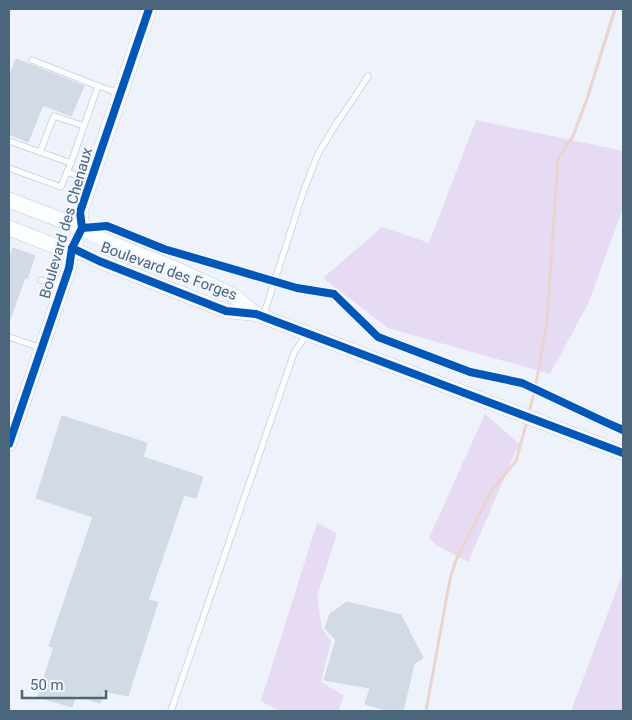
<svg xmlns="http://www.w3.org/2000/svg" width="632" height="720" font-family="Roboto,sans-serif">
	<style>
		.green { fill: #e7daf3 }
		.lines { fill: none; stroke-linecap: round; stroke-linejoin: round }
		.stream { stroke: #ebd4cf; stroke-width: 3 }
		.building { fill: #d2dbe5; stroke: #d0d9e3 }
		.service-casing { stroke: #c8ced6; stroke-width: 7 }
		.tertiary-casing { stroke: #c8ced6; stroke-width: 15 }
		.secondary-casing { stroke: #c7ced7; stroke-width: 16 }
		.service { stroke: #fcfdfe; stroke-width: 5.5 }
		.tertiary { stroke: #fcfdfe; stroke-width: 14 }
		.secondary { stroke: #fcfdfe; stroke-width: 15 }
		.cycleway-casing { stroke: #f2f6ff; stroke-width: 11 }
		.cycleway { stroke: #0057b8; stroke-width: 8 }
		.labels { text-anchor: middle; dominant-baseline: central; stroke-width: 4.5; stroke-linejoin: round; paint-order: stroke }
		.street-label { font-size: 15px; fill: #4b667b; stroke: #f2f6ff }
	</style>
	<rect width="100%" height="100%" fill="#eef2fa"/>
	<g class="green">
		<path d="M476,120L623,151V208L588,304L550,374L388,328L323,278L382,227L429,243Z"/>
		<path d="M485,414L519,444L468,562L436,545L429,538Z"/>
		<path d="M317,523L337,533L317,597L322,629L331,641L321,682L344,696L338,711H280L261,701Z"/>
		<path d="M623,573V711H571Z"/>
	</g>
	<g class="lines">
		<g class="stream">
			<path d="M529,412L535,390L547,321L558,159L573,136L587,99L615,9"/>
			<path d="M426,711L450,579L456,560L492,490L516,461L527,421"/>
		</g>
	</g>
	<g class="building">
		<path d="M16,59L84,86L71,116L43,105L28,142L9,134V77Z"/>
		<path d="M13,248L35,256L27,279L25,278L10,319H9V260Z"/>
		<path d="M62,416L147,443L143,457L203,477L196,498L184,495L148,600L158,602L128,696L104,691L100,703L76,695L72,707L38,697L54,647L49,646L93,517L36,498Z"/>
		<path d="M347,602L401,615L423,658L414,664L403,711H389L365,704L370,688L324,680L336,640L325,628L330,614Z"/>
	</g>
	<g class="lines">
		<g class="service-casing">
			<g id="service">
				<path d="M32,60L98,86"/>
				<path d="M9,141L71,163"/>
				<path d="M40,152L54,116L84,126"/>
				<path d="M9,168L61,187L67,172"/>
				<path d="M89,180L67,172L71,163L98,86L119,93"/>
				<path d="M41,280L62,287"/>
				<path d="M263,317L304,190L318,154L336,124L356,95L368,76"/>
				<path d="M9,337L41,348"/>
				<path d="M171,711L294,353L307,334"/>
			</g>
		</g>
		<g class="tertiary-casing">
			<g id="tertiary">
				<path d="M82,228L106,241L177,269L233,295L256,314"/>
				<path d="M9,444L69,268L72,248L99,261L226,311L256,314L623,453"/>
			</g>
		</g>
		<g class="secondary-casing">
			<g id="secondary">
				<path d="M9,200L82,228"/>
				<path d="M9,228L55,246L72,248L82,228L80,212L149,9"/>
			</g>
		</g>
		<use href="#service" class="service"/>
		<use href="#tertiary" class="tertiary"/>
		<use href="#secondary" class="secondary"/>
		<g class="cycleway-casing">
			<g id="cycleway">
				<path d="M82,228L107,226L164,249L297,288L334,294L378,337L470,372L522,383L605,422L623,430"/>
				<path d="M72,248L99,261L226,311L256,314L623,453"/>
				<path d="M9,444L69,268L72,248L82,228L80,212L149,9"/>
			</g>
		</g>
		<use href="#cycleway" class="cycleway"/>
	</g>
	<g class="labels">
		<g class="street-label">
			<text transform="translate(66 223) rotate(-74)">Boulevard des Chenaux</text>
			<text transform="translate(169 271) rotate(20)">Boulevard des Forges</text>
		</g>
	</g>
	<rect width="632" height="720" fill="none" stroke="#4b667b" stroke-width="20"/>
	<path d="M22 690v8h84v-8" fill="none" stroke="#4b667b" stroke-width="2.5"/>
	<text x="30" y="690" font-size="15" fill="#4b667b" stroke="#f2f6ff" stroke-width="4" paint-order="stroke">50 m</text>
</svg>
